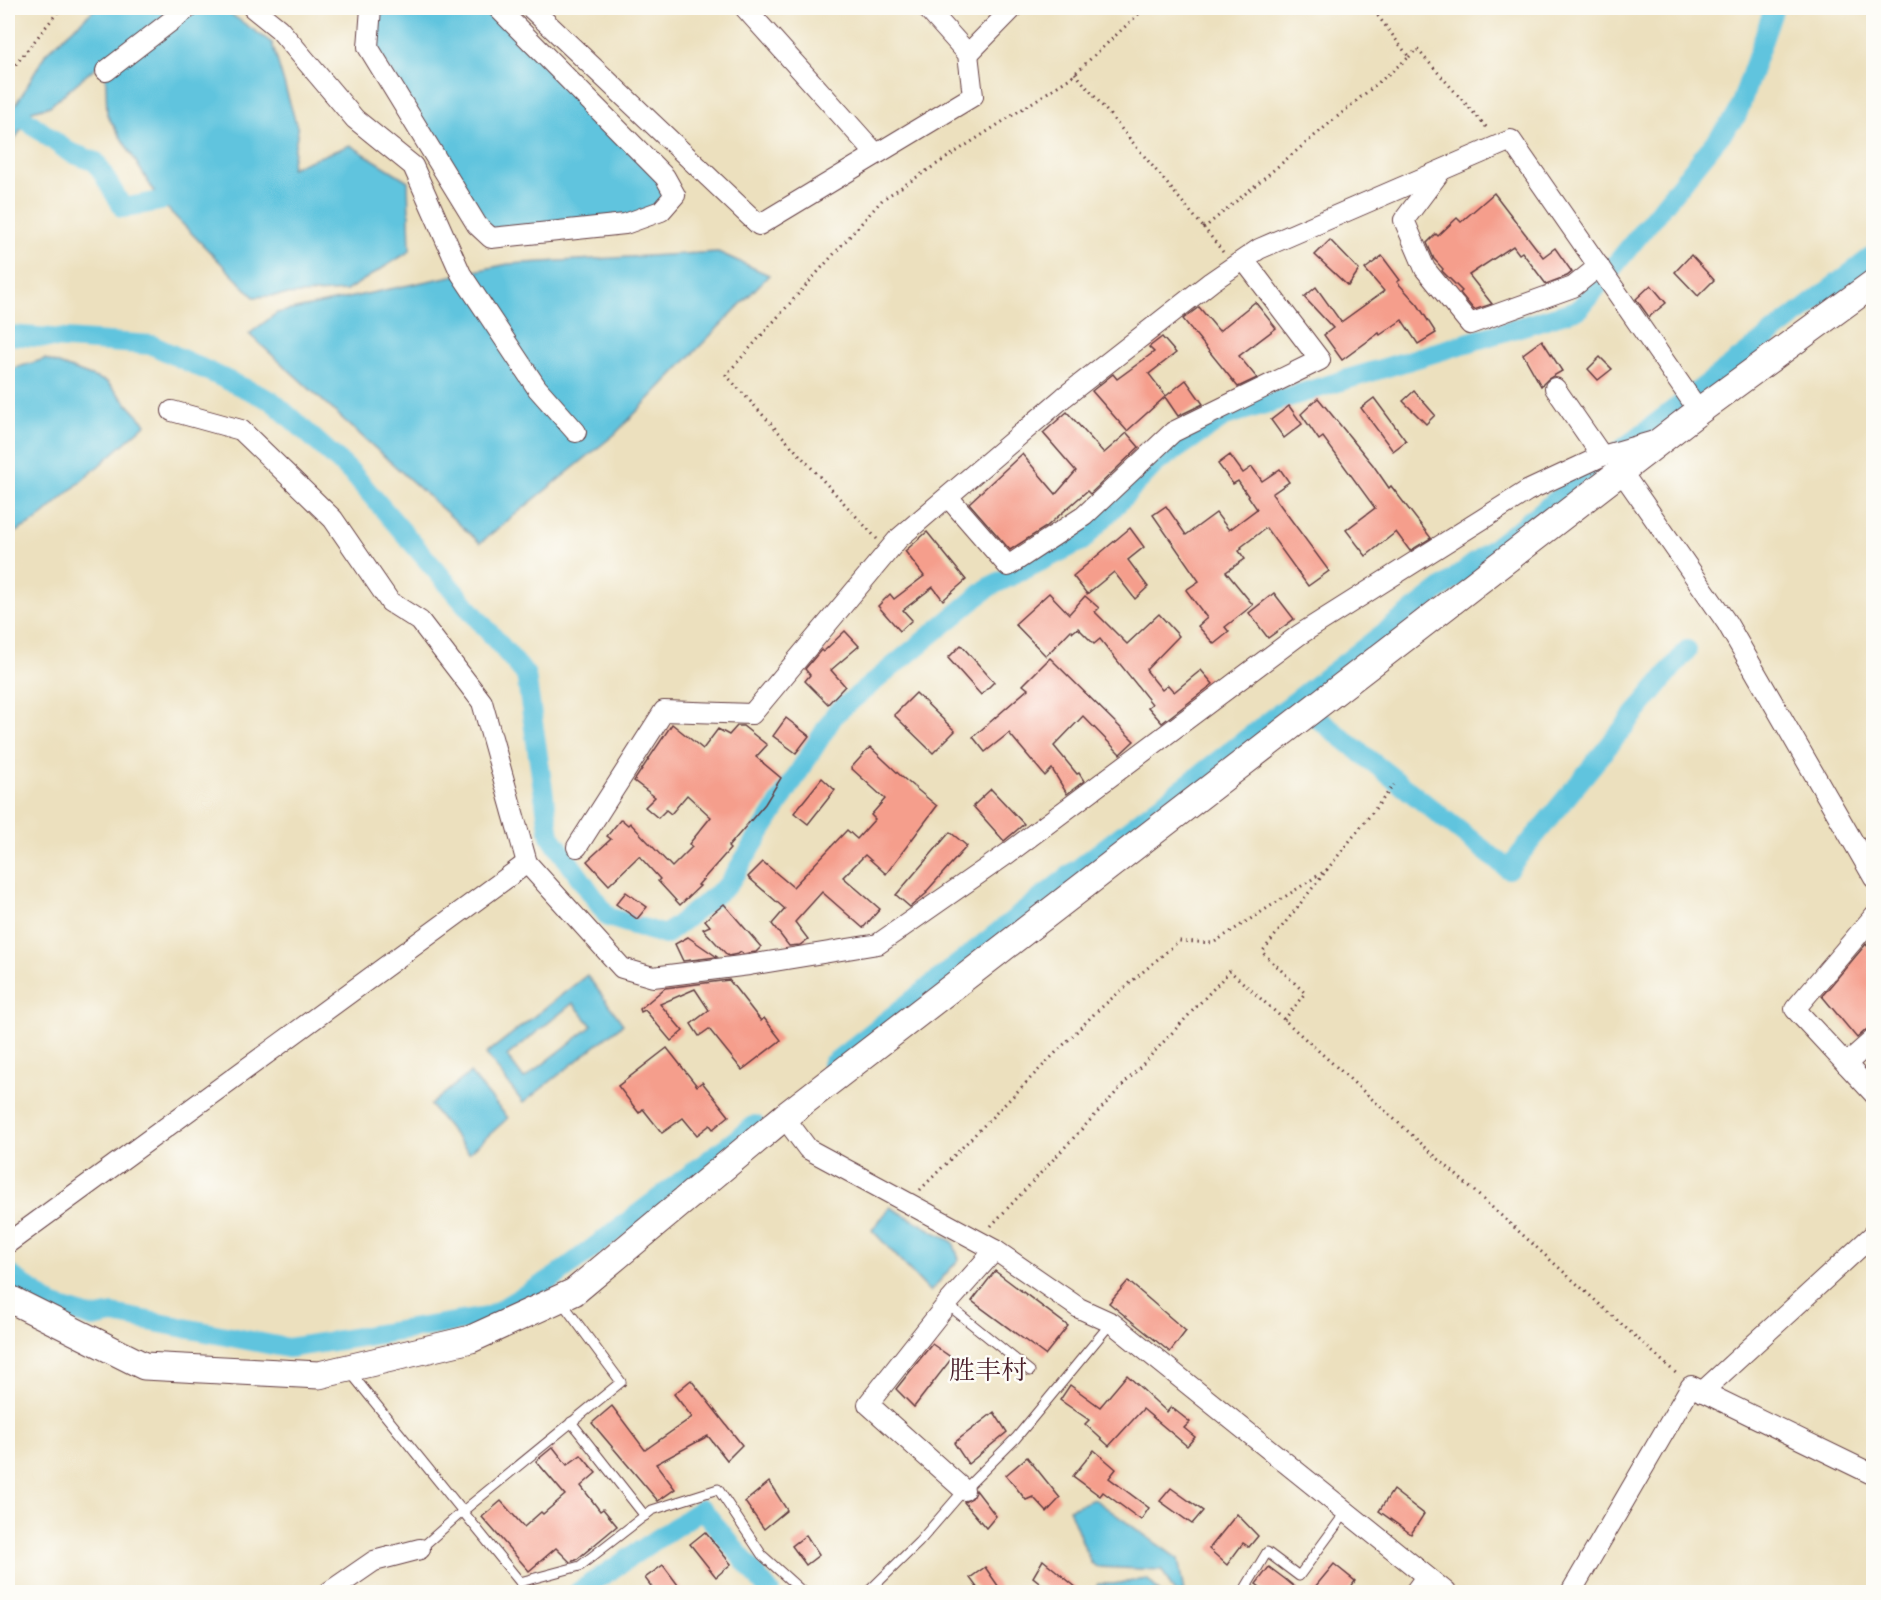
<svg xmlns="http://www.w3.org/2000/svg" width="1881" height="1600" font-family="'EB Garamond','Noto Serif SC',serif">
	<style>
		.water { fill: #60c4de; stroke: #557284; stroke-width: 1.5; fill-rule: evenodd }
		.lines { fill: none; stroke-linecap: round; stroke-linejoin: round }
		.canal { stroke: #60c4de; stroke-width: 20 }
		.building { fill: #f59e8c }
		.lane-casing { stroke: #623c41; stroke-width: 11 }
		.street-casing { stroke: #623c41; stroke-width: 22 }
		.secondary-casing { stroke: #623c41; stroke-width: 29 }
		.path { stroke: #623c41; stroke-width: 3; stroke-dasharray: 1.5 4.5; stroke-linecap: butt }
		.lane { stroke: #fff; stroke-width: 9 }
		.street { stroke: #fff; stroke-width: 20 }
		.secondary { stroke: #fff; stroke-width: 27 }
		.labels { text-anchor: middle; dominant-baseline: central; stroke-width: 5; stroke-linejoin: round; paint-order: stroke }
		.quarter-label { font-size: 26px; fill: #4a1f2b; stroke: #fdfcf7 }
	</style>
	<rect width="100%" height="100%" fill="#fdfcf7"/>
	<filter id="ink" filterUnits="userSpaceOnUse"><feTurbulence type="fractalNoise" baseFrequency=".0167" numOctaves="2"/><feDisplacementMap in="SourceGraphic" scale="12" xChannelSelector="R" yChannelSelector="G"/><feConvolveMatrix kernelMatrix="1 2 1 2 8 2 1 2 1" color-interpolation-filters="sRGB"/></filter>
	<filter id="wash" filterUnits="userSpaceOnUse"><feTurbulence type="fractalNoise" baseFrequency=".008" numOctaves="4" result="noise"/><feDisplacementMap in="SourceGraphic" scale="24" xChannelSelector="R" yChannelSelector="G"/><feGaussianBlur stdDeviation="1.35" result="paint"/><feColorMatrix in="noise" values="0 0 0 0 0 0 0 0 0 0 0 0 0 0 0 0 0 1.4 0 .05"/><feComposite in="paint" operator="in"/></filter>
	<g filter="url(#wash)">
		<rect width="100%" height="100%" fill="#ece0be"/>
		<g class="water">
			<path d="M96,8H222L272,43L298,130L291,168L350,145L408,181L410,251L346,291L254,297L160,201L107,115L105,59L50,106L32,111L9,149L10,162L8,166V116L23,93L46,53Z"/>
			<path d="M375,8H489L667,185L662,202L629,218L489,231L371,40Z"/>
			<path d="M718,252L769,275L615,434L480,543L249,334L277,313L508,264Z"/>
			<path d="M45,359L107,382L146,424L36,521L8,536V370Z"/>
			<path d="M587,975L623,1024L523,1103L486,1054ZM573,1003L592,1026L524,1079L507,1056Z"/>
			<path d="M470,1073L508,1118L469,1153L430,1105Z"/>
			<path d="M890,1207L953,1242L959,1259L930,1292L872,1230Z"/>
			<path d="M1094,1499L1178,1559L1184,1592H1174L1162,1570L1097,1567L1091,1563L1069,1509Z"/>
			<path d="M1147,1579L1160,1592H1093L1098,1584H1113Z"/>
		</g>
		<g class="lines">
			<g class="canal">
				<path d="M26,120L69,152L96,162L123,208L160,201"/>
				<path d="M8,335L152,345L272,401L353,474L526,675L550,836L608,917L665,935L728,885L835,714L989,587L1082,541L1155,464L1226,416L1579,309L1737,115L1774,8"/>
				<path d="M1299,704L1508,869L1687,650"/>
				<path d="M832,1064L1071,874L1874,255"/>
				<path d="M8,1273L52,1305L93,1318L113,1314L288,1348L488,1317L556,1276L755,1125"/>
				<path d="M578,1592L702,1509L770,1592"/>
			</g>
		</g>
		<g id="blocks">
			<g class="building">
				<path d="M1494,193L1543,257L1555,248L1572,272L1567,276L1546,284L1522,252L1519,254L1513,246L1469,275L1492,304L1474,310L1460,293L1462,291L1442,271L1443,269L1434,259L1427,243L1436,234L1438,236L1457,218L1461,222Z"/>
				<path d="M1330,240L1359,270L1348,286L1315,255Z"/>
				<path d="M1691,255L1714,280L1698,296L1675,272Z"/>
				<path d="M1382,256L1400,280L1397,282L1418,305L1436,333L1418,344L1402,320L1380,335L1379,333L1342,360L1324,335L1333,328L1304,297L1316,287L1341,322L1384,291L1365,269Z"/>
				<path d="M1651,285L1666,303L1649,317L1636,299Z"/>
				<path d="M1255,302L1276,328L1239,356L1257,378L1238,387L1183,319L1199,307L1219,331Z"/>
				<path d="M1162,337L1176,353L1149,374L1166,396L1186,380L1203,404L1178,416L1165,397L1127,431L1092,391L1113,374L1117,379L1154,352L1149,347Z"/>
				<path d="M1542,340L1562,371L1548,379L1541,386L1523,354Z"/>
				<path d="M1600,357L1612,369L1598,380L1588,369Z"/>
				<path d="M1414,391L1435,415L1426,424L1403,401Z"/>
				<path d="M1318,398L1373,465L1389,488L1391,486L1431,538L1410,551L1396,532L1366,556L1346,530L1375,508L1323,437L1319,440L1301,414Z"/>
				<path d="M1374,398L1406,441L1393,451L1361,408Z"/>
				<path d="M1289,406L1302,424L1284,438L1271,420Z"/>
				<path d="M1067,412L1104,453L1127,433L1139,447L1090,494L1087,491L1046,527L1010,550L969,503L1022,454L1056,494L1076,471L1043,433Z"/>
				<path d="M1230,455L1243,473L1252,467L1262,481L1280,469L1289,482L1272,494L1329,571L1308,586L1266,528L1241,547L1242,548L1239,551L1245,559L1226,572L1253,605L1225,627L1229,632L1214,644L1198,626L1207,618L1186,590L1199,581L1153,515L1166,506L1186,535L1216,513L1229,530L1257,509L1238,481L1233,484L1218,464Z"/>
				<path d="M1130,528L1144,547L1128,560L1148,587L1135,599L1114,572L1087,594L1073,576Z"/>
				<path d="M927,532L966,580L943,600L933,587L903,610L912,620L900,631L878,606L890,594L894,599L924,576L905,551Z"/>
				<path d="M1049,593L1069,614L1085,596L1099,608L1095,612L1127,644L1159,614L1179,636L1146,670L1162,690L1168,685L1174,692L1201,670L1213,684L1162,723L1148,707L1152,704L1100,639L1094,644L1078,628L1073,632L1071,630L1046,656L1015,624Z"/>
				<path d="M1274,593L1294,619L1268,638L1249,613Z"/>
				<path d="M845,631L859,646L831,670L845,686L828,704L805,681L810,675L805,669L821,650L823,652Z"/>
				<path d="M961,645L994,682L981,695L948,658Z"/>
				<path d="M1050,658L1134,741L1120,754L1083,716L1054,746L1077,774L1079,773L1084,781L1067,794L1052,769L1045,776L1009,733L985,752L973,737L1028,689L1023,685Z"/>
				<path d="M916,693L955,731L933,753L894,715Z"/>
				<path d="M786,718L809,736L796,753L773,736Z"/>
				<path d="M672,724L703,749L718,729L729,735L737,726H743L767,745L756,757L781,778L765,804L728,847L730,849L698,885L700,886L680,905L658,881L660,879L639,856L609,885L587,861L611,839L607,836L621,819L628,825L630,823L672,867L692,847L689,844L711,817L687,795L671,814L666,810L658,818L645,807L655,797L634,781Z"/>
				<path d="M870,747L902,777L937,806L886,874L865,855L843,877L880,909L863,928L822,892L795,922L808,939L800,945L789,946L772,924L785,909L748,877L763,862L793,887L847,830L857,839L875,819L871,815L885,799L851,768Z"/>
				<path d="M822,778L835,790L808,824L794,813Z"/>
				<path d="M991,789L1024,824L1004,841L973,806Z"/>
				<path d="M950,832L967,846L926,892L927,893L910,907L896,895Z"/>
				<path d="M626,892L647,907L637,919L616,904Z"/>
				<path d="M724,904L761,947L756,952L743,954L741,952L738,954L728,956L703,929L710,926L705,920Z"/>
				<path d="M688,937L717,957L683,961L675,944Z"/>
				<path d="M1866,944L1874,955V1027L1866,1030L1857,1038L1822,996Z"/>
				<path d="M729,980L761,1021L764,1018L781,1040L742,1070L709,1029L699,1036L691,1024L709,1010L695,989L660,1004L683,1031L671,1041L645,1010L641,1012L640,1009L665,988Z"/>
				<path d="M667,1048L697,1086L702,1082L729,1116L713,1129L710,1125L697,1135L683,1118L662,1133L643,1109L639,1113L618,1086Z"/>
				<path d="M995,1271L1068,1326L1045,1355L972,1301Z"/>
				<path d="M1128,1281L1186,1331L1170,1352L1109,1303Z"/>
				<path d="M932,1344L952,1358L914,1407L896,1389Z"/>
				<path d="M1127,1375L1167,1412L1171,1407L1190,1422L1184,1428L1195,1437L1187,1446L1143,1409L1109,1446L1085,1424L1089,1420L1060,1400L1070,1385L1100,1407Z"/>
				<path d="M691,1380L742,1445L727,1460L708,1436L656,1464L675,1489L658,1501L592,1423L612,1406L645,1450L692,1417L674,1394Z"/>
				<path d="M994,1412L1007,1432L968,1464L954,1443Z"/>
				<path d="M553,1447L567,1465L581,1455L596,1473L581,1486L600,1511L603,1509L617,1526L576,1560L570,1562L556,1548L529,1571L482,1517L501,1501L524,1527L541,1512L543,1514L565,1495L536,1461Z"/>
				<path d="M1094,1450L1116,1469L1109,1478L1149,1508L1141,1520L1103,1492L1100,1496L1073,1476Z"/>
				<path d="M1027,1457L1060,1498L1047,1512L1033,1497L1026,1500L1006,1475Z"/>
				<path d="M769,1482L787,1510L764,1529L745,1502Z"/>
				<path d="M1171,1488L1203,1511L1192,1524L1160,1501Z"/>
				<path d="M976,1490L996,1516L986,1528L964,1502L972,1498Z"/>
				<path d="M1393,1490L1424,1514L1411,1534L1379,1511Z"/>
				<path d="M1237,1514L1258,1536L1249,1547L1243,1543L1227,1565L1209,1549Z"/>
				<path d="M705,1532L731,1564L716,1577L690,1544Z"/>
				<path d="M806,1535L819,1555L806,1565L792,1546Z"/>
				<path d="M1043,1560L1083,1593H1053L1033,1577Z"/>
				<path d="M1334,1564L1355,1581L1347,1593H1310Z"/>
				<path d="M663,1565L684,1593H656L645,1578Z"/>
				<path d="M985,1567L1003,1593H981L970,1578Z"/>
				<path d="M1269,1567L1285,1579L1302,1593H1268L1256,1584Z"/>
			</g>
		</g>
	</g>
	<g filter="url(#ink)">
		<use href="#blocks" fill-opacity="0" stroke="#623c41" stroke-width="1.5"/>
		<g class="lines">
			<g class="lane-casing">
				<g id="lane">
					<path d="M947,1304L1030,1371"/>
					<path d="M350,1372L520,1582L580,1566L652,1510L718,1489L762,1555L803,1592"/>
					<path d="M571,1422L645,1516"/>
					<path d="M420,1549L463,1511L621,1382L561,1301"/>
					<path d="M868,1592L919,1542L964,1490L1016,1438L1111,1323"/>
					<path d="M1253,1592L1246,1587L1267,1552L1299,1576L1346,1512"/>
				</g>
			</g>
			<g class="street-casing">
				<g id="street">
					<path d="M253,8L279,29L355,119L413,166L461,274L537,388L576,432"/>
					<path d="M371,8L368,47L477,225L491,238L625,224L661,211L675,195L665,177L498,8"/>
					<path d="M531,8L759,225L973,96L968,54L927,8"/>
					<path d="M745,8L876,154"/>
					<path d="M968,54L1013,8"/>
					<path d="M106,71L188,8"/>
					<path d="M1440,172L1404,220L1425,269L1470,324L1573,287L1599,266"/>
					<path d="M172,411L241,430L333,519L390,602L420,621L482,702L527,863L622,968L653,977L749,965L878,944L1007,854L1299,635L1527,491L1602,456L1555,388"/>
					<path d="M1602,456L1654,441"/>
					<path d="M1621,471L1727,623L1874,878"/>
					<path d="M948,497L1008,566L1084,516L1173,432L1320,360L1244,260"/>
					<path d="M577,847L664,711L752,714L898,539L1064,397L1211,282L1259,249L1511,140L1699,411"/>
					<path d="M1874,916L1795,1009L1874,1094"/>
					<path d="M1846,1064L1874,1039"/>
					<path d="M784,1117L808,1149L995,1250L1079,1308L1112,1323L1446,1592"/>
					<path d="M8,1243L527,863"/>
					<path d="M1702,1392L1874,1234"/>
					<path d="M964,1490L868,1404L947,1304L995,1250"/>
					<path d="M329,1592L374,1561L420,1549"/>
					<path d="M1415,1592L1426,1577"/>
					<path d="M1571,1592L1691,1386L1874,1475"/>
				</g>
			</g>
			<g class="secondary-casing">
				<path id="secondary" d="M8,1298L144,1366L319,1375L471,1339L574,1292L784,1117L1699,411L1874,283"/>
			</g>
			<g class="path">
				<path d="M1409,57L1417,49L1488,129"/>
				<path d="M1075,73L1204,228"/>
				<path d="M8,74L61,8"/>
				<path d="M1223,252L1204,228L1409,57L1372,8"/>
				<path d="M877,539L726,375L883,199L1070,78L1145,8"/>
				<path d="M1284,1020L1305,993L1262,952L1394,785"/>
				<path d="M920,1190L1096,1012L1179,941L1213,943L1328,869"/>
				<path d="M991,1226L1230,971L1678,1375"/>
			</g>
			<use href="#lane" class="lane"/>
			<use href="#street" class="street"/>
			<use href="#secondary" class="secondary"/>
		</g>
	</g>
	<g class="labels">
		<g class="quarter-label">
			<text x="988" y="1370">胜丰村</text>
		</g>
	</g>
	<rect width="1881" height="1600" fill="none" stroke="#fdfcf7" stroke-width="30"/>
</svg>
